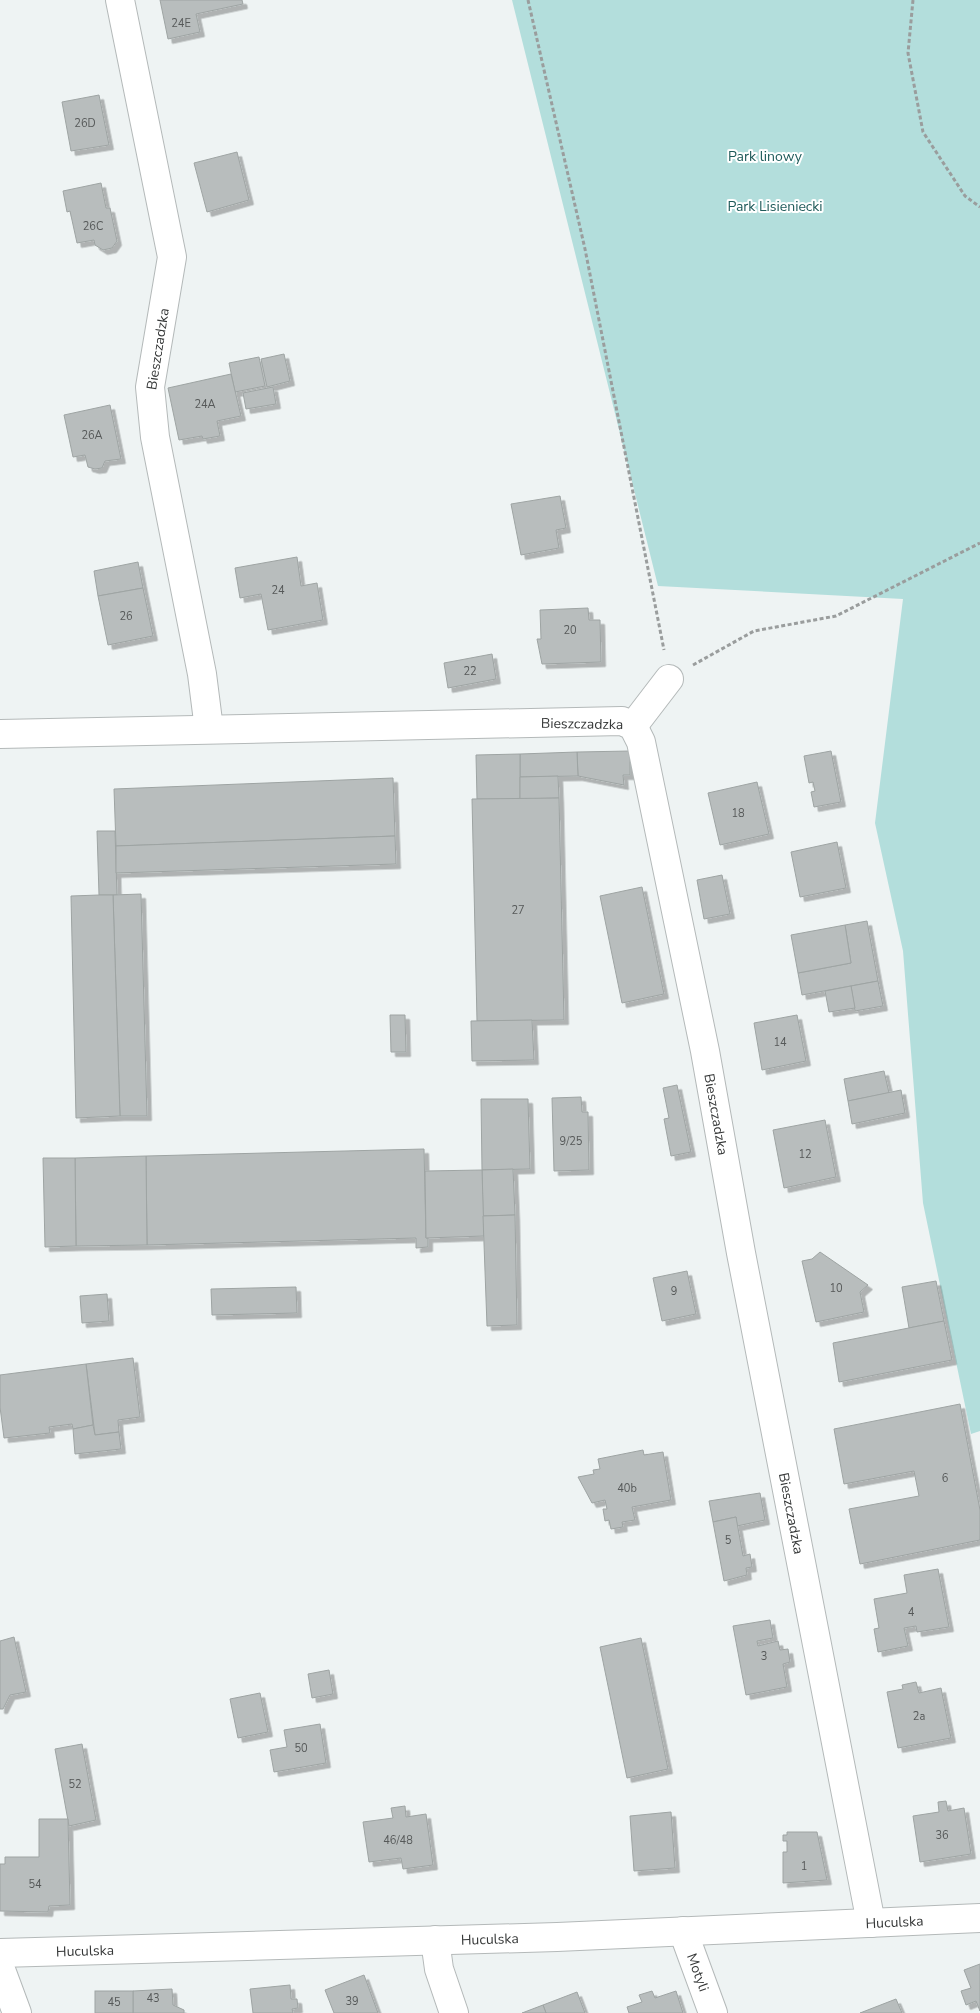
<svg xmlns="http://www.w3.org/2000/svg" width="980" height="2013" font-family="'Nunito Sans',sans-serif">
	<style>
		.green { fill: #b3dedc }
		.building { fill: #b8bdbd; stroke: #9ea4a3; filter: url(#shadow) }
		.lines { fill: none; stroke-linecap: round; stroke-linejoin: round }
		.minor-casing { stroke: #b4b9b9; stroke-width: 30 }
		.path { stroke: #9a9d9d; stroke-width: 3; stroke-dasharray: 4 2.5; stroke-linecap: butt }
		.minor { stroke: #fff; stroke-width: 28 }
		.labels { text-anchor: middle; dominant-baseline: central; stroke-width: 4; stroke-linejoin: round; paint-order: stroke }
		.number-label { font-size: 11px; fill: #565959 }
		.park-label { font-size: 14px; fill: #1e5a59; stroke: #fff }
		.street-label { font-size: 14px; fill: #363838; stroke: #fff }
	</style>
	<defs>
		<filter id="shadow"><feDropShadow dx="4.5" dy="4.5" stdDeviation="0" flood-color="#0004"/></filter>
	</defs>
	<rect width="100%" height="100%" fill="#eef3f3"/>
	<path class="green" d="M512,0H980V1431L971,1434L923,1203L903,951L875,823L903,599L658,586Z"/>
	<g class="building">
		<path d="M160,0H242L243,4L196,14L200,32L168,39Z"/>
		<path d="M99,95L109,145L71,151L62,102Z"/>
		<path d="M237,152L249,200L207,212L194,163Z"/>
		<path d="M101,183L106,208H110L117,241L112,248L103,250L95,245L94,240L77,243L70,211L67,212L63,191Z"/>
		<path d="M284,354L290,381L267,387L261,359Z"/>
		<path d="M259,357L265,386L235,392L229,363Z"/>
		<path d="M231,374L241,416L217,421L220,436L203,439L202,436L179,440L168,388Z"/>
		<path d="M273,387L276,404L246,409L243,393Z"/>
		<path d="M110,405L121,459L105,461L102,468L95,469L88,467L85,455L73,457L64,415Z"/>
		<path d="M560,496L566,528L556,530L559,548L521,555L511,504Z"/>
		<path d="M297,557L301,586L317,583L323,620L268,630L261,594L240,598L235,568Z"/>
		<path d="M138,562L143,588L98,596L94,571Z"/>
		<path d="M143,588L153,636L108,645L98,596Z"/>
		<path d="M588,608L589,620H600L601,662L542,664L537,639H541L540,610Z"/>
		<path d="M492,654L496,679L448,688L444,663Z"/>
		<path d="M630,751V775H623L624,785L578,776L577,752Z"/>
		<path d="M831,751L841,802L814,807L811,792L815,791L813,782L809,783L804,756Z"/>
		<path d="M577,752L578,776L520,777V754Z"/>
		<path d="M520,754V799H477L476,755Z"/>
		<path d="M558,776L559,798L520,799V777Z"/>
		<path d="M393,778L395,836L116,846L114,789Z"/>
		<path d="M757,782L769,834L720,845L708,793Z"/>
		<path d="M559,798L564,1020L477,1021L472,799Z"/>
		<path d="M97,831H115L117,895H99Z"/>
		<path d="M395,836L396,864L116,873V846Z"/>
		<path d="M837,842L846,888L800,897L791,852Z"/>
		<path d="M722,875L730,914L704,919L697,880Z"/>
		<path d="M642,887L664,994L622,1003L600,896Z"/>
		<path d="M141,894L147,1116H120L113,895Z"/>
		<path d="M99,895H113L120,1116L76,1118L71,896Z"/>
		<path d="M867,921L878,981L802,995L798,973L851,963L845,925Z"/>
		<path d="M845,925L851,963L798,973L791,935Z"/>
		<path d="M878,981L883,1006L855,1011L851,986Z"/>
		<path d="M851,986L855,1008L829,1012L825,991Z"/>
		<path d="M390,1015H405L406,1052H391Z"/>
		<path d="M797,1015L806,1061L762,1070L754,1023Z"/>
		<path d="M532,1020L534,1060L472,1061L471,1021Z"/>
		<path d="M884,1071L889,1093L848,1101L844,1079Z"/>
		<path d="M677,1085L691,1152L671,1156L664,1119L669,1118L663,1088Z"/>
		<path d="M901,1090L905,1113L852,1124L848,1101Z"/>
		<path d="M581,1097L582,1112H588L589,1170L554,1171L552,1098Z"/>
		<path d="M481,1099H528L530,1169L482,1170Z"/>
		<path d="M825,1120L836,1177L784,1188L773,1130Z"/>
		<path d="M424,1149L426,1238H428V1247L416,1248V1238L147,1245L146,1156Z"/>
		<path d="M146,1156L147,1245L76,1246L75,1158Z"/>
		<path d="M43,1158H75L76,1246L45,1247Z"/>
		<path d="M513,1169L515,1215L483,1216L482,1170Z"/>
		<path d="M482,1170L484,1236L426,1238L425,1171Z"/>
		<path d="M515,1215L517,1325L487,1326L483,1216Z"/>
		<path d="M820,1252L868,1285L860,1292L864,1312L816,1322L802,1261L812,1259Z"/>
		<path d="M687,1271L696,1314L662,1321L653,1278Z"/>
		<path d="M936,1281L944,1321L909,1328L902,1287Z"/>
		<path d="M296,1287L297,1313L212,1315L211,1289Z"/>
		<path d="M107,1294L109,1321L82,1323L80,1296Z"/>
		<path d="M944,1321L952,1360L839,1382L833,1343Z"/>
		<path d="M133,1358L140,1417L118,1420L119,1432L95,1435L86,1364Z"/>
		<path d="M86,1364L93,1425L73,1429L72,1424L49,1427L50,1433L4,1438L0,1407V1375Z"/>
		<path d="M960,1404L980,1510V1540L860,1564L849,1509L919,1496L914,1471L844,1484L834,1429Z"/>
		<path d="M93,1425L95,1435L119,1432L121,1449L75,1454L73,1429Z"/>
		<path d="M643,1450L644,1455L663,1452L671,1500L632,1507L635,1520L622,1522L623,1527L611,1529L609,1520L605,1521L603,1509H607L605,1500L592,1503L578,1477L594,1474L593,1470L600,1469L598,1459Z"/>
		<path d="M760,1493L765,1520L737,1526L736,1517L713,1522L709,1501Z"/>
		<path d="M736,1517L743,1556L750,1554L752,1567L746,1568L747,1575L724,1581L713,1522Z"/>
		<path d="M938,1569L949,1627L917,1632L916,1626L904,1628L908,1646L878,1652L874,1629L879,1628L874,1599L907,1593L904,1575Z"/>
		<path d="M770,1620L773,1638L757,1641L758,1646L778,1641L780,1650L788,1649L790,1662L783,1664L787,1687L746,1695L733,1626Z"/>
		<path d="M14,1637L26,1692L10,1695L3,1709H0V1641Z"/>
		<path d="M641,1638L668,1769L627,1778L600,1647Z"/>
		<path d="M329,1670L333,1694L312,1698L308,1674Z"/>
		<path d="M916,1682L919,1693L941,1688L951,1738L898,1748L887,1692L903,1689L902,1685Z"/>
		<path d="M260,1693L268,1732L238,1738L230,1699Z"/>
		<path d="M320,1724L326,1763L274,1772L270,1750L287,1747L284,1730Z"/>
		<path d="M82,1744L96,1820L69,1826L55,1749Z"/>
		<path d="M946,1801L948,1811L964,1808L971,1854L920,1862L913,1816L939,1812L938,1802Z"/>
		<path d="M405,1806L406,1817L426,1814L433,1865L403,1869L401,1858L369,1862L363,1822L393,1818L391,1808Z"/>
		<path d="M671,1812L675,1868L634,1871L630,1816Z"/>
		<path d="M39,1819H68L70,1905L49,1906L48,1912L0,1911V1864H5V1857H39Z"/>
		<path d="M787,1832H817L827,1880L783,1883V1852H787V1841H783V1835H787Z"/>
		<path d="M980,1964V2011L976,2001L966,2005L961,1991L971,1988L964,1970Z"/>
		<path d="M364,1975L378,2013H334L325,1990Z"/>
		<path d="M290,1985L291,1999H297L298,2008L292,2009L293,2013H253L250,1989Z"/>
		<path d="M172,1989L173,2005L184,2010V2013H133V1991Z"/>
		<rect x="95" y="1991" width="38" height="22"/>
		<path d="M652,1991L655,1998L676,1991L683,2013H629L627,2007L642,2002L639,1995Z"/>
		<path d="M577,1992L585,2013H546L543,2005Z"/>
		<path d="M896,1999L902,2013H860Z"/>
		<path d="M543,2005L546,2013H522Z"/>
	</g>
	<g class="lines">
		<g class="minor-casing">
			<g id="minor">
				<path d="M120,0L172,257L150,387L155,437L202,674L209,729"/>
				<path d="M633,726L669,679"/>
				<path id="s1" d="M0,734L622,721L633,726L641,742L705,1051L741,1253L871,1923"/>
				<path id="s2" d="M683,1931L713,2013"/>
				<path d="M435,1940L439,1969L454,2013"/>
				<path id="s3" d="M0,1953L557,1937L980,1918"/>
				<path d="M0,1967L17,2013"/>
			</g>
		</g>
		<g class="path">
			<path d="M528,0L585,249L664,650"/>
			<path d="M913,0L908,53L923,132L965,196L980,207"/>
			<path d="M693,665L754,631L836,616L980,543"/>
		</g>
		<use href="#minor" class="minor"/>
	</g>
	<g class="labels">
		<g class="number-label">
			<text x="181" y="23">24E</text>
			<text x="85" y="123">26D</text>
			<text x="93" y="226">26C</text>
			<text x="205" y="404">24A</text>
			<text x="92" y="435">26A</text>
			<text x="278" y="590">24</text>
			<text x="126" y="616">26</text>
			<text x="570" y="630">20</text>
			<text x="470" y="671">22</text>
			<text x="738" y="813">18</text>
			<text x="518" y="910">27</text>
			<text x="780" y="1042">14</text>
			<text x="571" y="1141">9/25</text>
			<text x="805" y="1154">12</text>
			<text x="836" y="1288">10</text>
			<text x="674" y="1291">9</text>
			<text x="945" y="1478">6</text>
			<text x="627" y="1488">40b</text>
			<text x="728" y="1540">5</text>
			<text x="911" y="1612">4</text>
			<text x="764" y="1656">3</text>
			<text x="919" y="1716">2a</text>
			<text x="301" y="1748">50</text>
			<text x="75" y="1784">52</text>
			<text x="942" y="1835">36</text>
			<text x="398" y="1840">46/48</text>
			<text x="804" y="1866">1</text>
			<text x="35" y="1884">54</text>
			<text x="153" y="1998">43</text>
			<text x="352" y="2001">39</text>
			<text x="114" y="2002">45</text>
		</g>
		<g class="park-label">
			<text x="765" y="156">Park linowy</text>
			<text x="775" y="206">Park Lisieniecki</text>
		</g>
		<g class="street-label">
			<text transform="translate(158 349) rotate(-81)">Bieszczadzka</text>
			<text transform="translate(582 724) rotate(1)">Bieszczadzka</text>
			<text stroke="none"><textPath href="#s1" startOffset="1032">Bieszczadzka</textPath></text>
			<text stroke="none"><textPath href="#s1" startOffset="1438">Bieszczadzka</textPath></text>
			<text stroke="none"><textPath href="#s3" startOffset="895">Huculska</textPath></text>
			<text stroke="none"><textPath href="#s3" startOffset="490">Huculska</textPath></text>
			<text stroke="none"><textPath href="#s3" startOffset="85">Huculska</textPath></text>
			<text stroke="none"><textPath href="#s2" startOffset="44">Motyli</textPath></text>
		</g>
	</g>
</svg>
